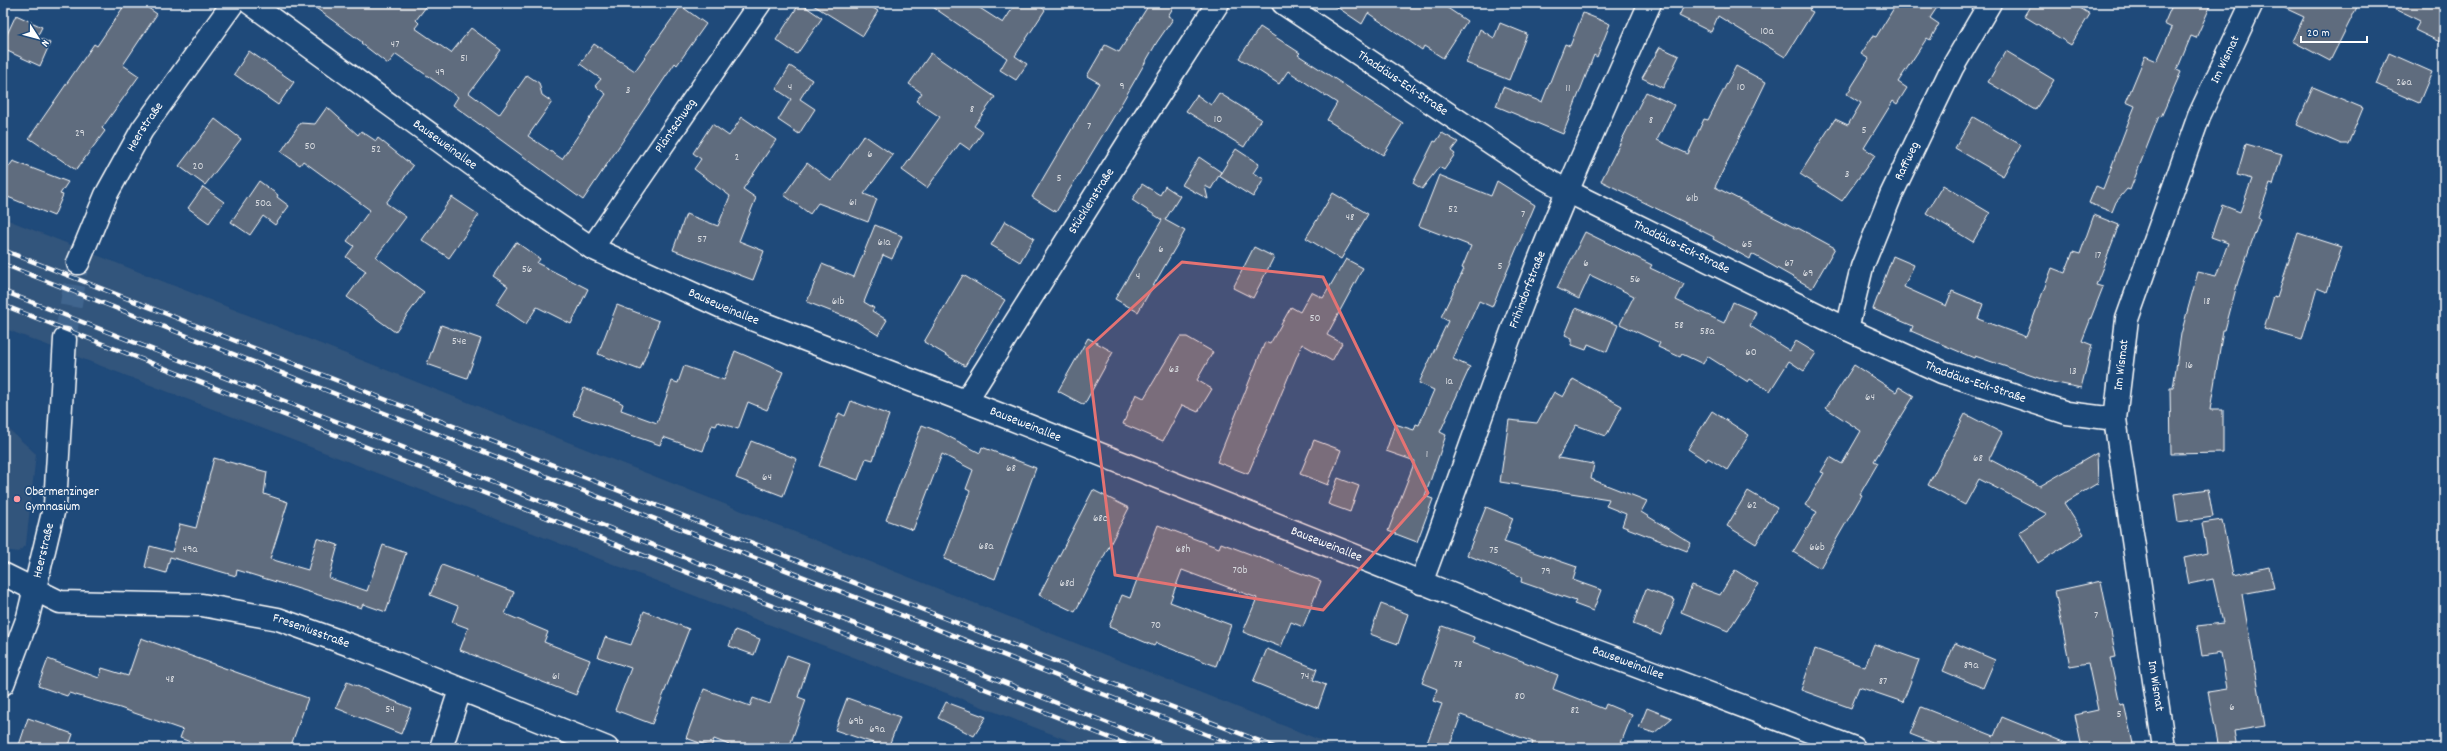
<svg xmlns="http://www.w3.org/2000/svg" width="2447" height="751" font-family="Dekko,sans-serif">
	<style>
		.built { fill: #32547b }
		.building { fill: #5f6c7e; stroke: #fff }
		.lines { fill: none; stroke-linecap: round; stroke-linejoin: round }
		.minor-tunnel { stroke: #41658e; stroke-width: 22; stroke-dasharray: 22 11; stroke-linecap: butt }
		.minor-casing { stroke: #fff; stroke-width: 25 }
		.minor { stroke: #1f4a7a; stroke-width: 22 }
		.rail-casing { stroke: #fff; stroke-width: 4.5 }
		.rail { stroke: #1f4a7a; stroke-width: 3; stroke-dasharray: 9; stroke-linecap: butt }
		.marked { fill: #e47373; fill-opacity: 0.2; stroke: #e47373; stroke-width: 3; stroke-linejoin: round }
		.poi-dot { fill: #ff9aa2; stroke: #1f4a7a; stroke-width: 1.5 }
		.labels { text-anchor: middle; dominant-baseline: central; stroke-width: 3.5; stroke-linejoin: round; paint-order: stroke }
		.number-label { font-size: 11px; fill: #d7dadf }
		.street-label { font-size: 13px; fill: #fff; stroke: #1f4a7a }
		.poi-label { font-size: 13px; fill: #fff; stroke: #1f4a7a; text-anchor: start }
	</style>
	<rect width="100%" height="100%" fill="#1f4a7a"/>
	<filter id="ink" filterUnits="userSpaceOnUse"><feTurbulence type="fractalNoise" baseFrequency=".025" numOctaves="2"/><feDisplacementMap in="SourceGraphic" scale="8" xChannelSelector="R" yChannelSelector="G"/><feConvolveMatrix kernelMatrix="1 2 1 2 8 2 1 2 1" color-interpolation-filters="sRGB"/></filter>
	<g filter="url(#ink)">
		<g class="built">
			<path d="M3,218L1340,748H1088L3,328Z"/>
			<path d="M3,424L36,454L26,544L19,552L3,550Z"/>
		</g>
		<g class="building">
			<path d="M126,3H141L157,14L123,65L139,76L102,128L105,131L76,170L29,138L94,44L97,46Z"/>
			<path d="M309,3H429L416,20L419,23L415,28L451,53L471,28L501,50L469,93L499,115L527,75L539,83L542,95L552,102L528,136L562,159L606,94L595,86L601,79L580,64L594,44L635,71L681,6L706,24L677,65L675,63L583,200L453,105L458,97L396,54L388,64L361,43L362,42Z"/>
			<path d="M800,3L822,18L797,54L776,40Z"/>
			<path d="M810,3H865L878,11L863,36Z"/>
			<path d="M927,3H972L1003,23L1016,3H1035L1045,10L1015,56L1027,64L1016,80L1000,70L1007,58Z"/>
			<path d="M1150,3H1176L1168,16L1173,19L1157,42L1116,113L1056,212L1032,197L1099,83L1087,76L1105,45L1119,52Z"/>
			<path d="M1331,3H1440L1467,21L1443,58L1424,46L1422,50L1368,13L1362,24Z"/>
			<path d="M1685,3H1814L1809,10L1813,12L1785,57L1718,16L1711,32L1679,16Z"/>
			<path d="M1897,3H1940L1930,18L1939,24L1930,40L1927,38L1898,82L1907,88L1897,104L1893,101L1864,148L1875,155L1842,201L1800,174L1835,119L1848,125L1861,103L1847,94L1869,59L1861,54L1873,36L1876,37Z"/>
			<path d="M2032,3H2072L2090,14L2071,45L2024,16Z"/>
			<path d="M2173,3H2212L2196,38L2191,36L2177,70L2181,72L2161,117L2159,116L2130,190L2127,189L2116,202L2112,212L2089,203L2096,186L2103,189L2128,123L2135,106L2126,102L2145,56L2157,61L2172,28L2164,24Z"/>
			<path d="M2274,3H2359L2330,61L2292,41L2304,17Z"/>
			<path d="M2383,3H2444V44L2415,30L2420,21Z"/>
			<path d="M1583,13L1610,24L1597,57L1594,55L1563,134L1496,106L1503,87L1542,102L1565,44L1570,46Z"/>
			<path d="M16,15L42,27L37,37L50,43L40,66L3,49V43Z"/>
			<path d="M1500,23L1527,34L1509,80L1466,63L1480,29L1494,38Z"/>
			<path d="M1260,27L1300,53L1298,55L1403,123L1383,155L1327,120L1337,103L1320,92L1288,71L1279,84L1239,58Z"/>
			<path d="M1660,47L1679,56L1663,88L1642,78Z"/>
			<path d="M249,51L294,82L278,105L234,74Z"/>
			<path d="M2006,51L2054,80L2035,110L1988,82Z"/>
			<path d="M931,53L995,97L974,126L983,132L970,150L960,143L927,188L902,170L940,117L916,101L922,93L909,84Z"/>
			<path d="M2389,53L2432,72L2419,103L2376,84Z"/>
			<path d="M790,66L812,80L800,99L815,109L799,134L778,120L791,99L776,89Z"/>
			<path d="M1736,66L1766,82L1715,187L1797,229L1798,228L1835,248L1812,288L1752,254L1750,259L1713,239L1714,237L1601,181L1646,92L1674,105L1657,140L1688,154L1704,119L1708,120Z"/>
			<path d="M2313,87L2363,108L2348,144H2341L2297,125Z"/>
			<path d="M1219,93L1261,119L1244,147L1186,111L1197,95L1211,105Z"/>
			<path d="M327,107L358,135L361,131L376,141L378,138L413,166L386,203L406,217L376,257L424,292L395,332L347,297L366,271L346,257L354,246L347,241L370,210L303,161L300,165L281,152L300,123L315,124Z"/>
			<path d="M742,117L776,140L743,189L756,198L739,241L764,251L753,280L673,250L686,214L718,226L730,196L694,169L701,159L693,153L712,124L729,136Z"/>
			<path d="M1973,117L2021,145L2003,176L1955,148Z"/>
			<path d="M215,119L241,139L205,185L179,166Z"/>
			<path d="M1442,133L1458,142L1451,151L1455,154L1444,170L1439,167L1422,189L1413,183L1434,141L1436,142Z"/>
			<path d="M864,135L893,155L864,194L877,199L868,222L818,203L810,214L784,195L807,163L831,181Z"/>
			<path d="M2246,144L2282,154L2273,185L2270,184L2258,218L2260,219L2238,281L2225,330H2223L2210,410H2223V453L2171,454L2170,388H2173L2181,334L2198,272L2216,276L2228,243L2211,237L2222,205L2240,212L2252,179L2237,175Z"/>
			<path d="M1236,149L1259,164L1253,173L1264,179L1253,197L1219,176Z"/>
			<path d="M1199,157L1221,172L1211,189L1205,186L1208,199L1182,185Z"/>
			<path d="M13,161L68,182L60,194L63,195L54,216L3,195V175Z"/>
			<path d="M1439,175L1491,196L1497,181L1535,205L1492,307L1479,301L1453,359L1470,367L1440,432L1446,435L1425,496L1433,499L1417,542L1388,531L1415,461L1386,451L1395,424L1414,430L1416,424L1419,425L1434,390L1419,383L1448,321L1441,317L1464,269L1462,268L1471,246L1419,226Z"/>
			<path d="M259,181L278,195L277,197L289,206L275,225L263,216L250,235L231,222Z"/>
			<path d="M1142,184L1160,195L1165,186L1180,196L1165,220L1185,231L1138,312L1115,299L1162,220L1132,200Z"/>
			<path d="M1943,185L1990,213L1973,242L1926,213Z"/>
			<path d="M203,187L224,202L209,223L188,208Z"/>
			<path d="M1333,193L1368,214L1341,259L1306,238Z"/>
			<path d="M452,197L479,215L449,258L422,240Z"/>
			<path d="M2094,215L2119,225L2096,285L2103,287L2082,341L2092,345L2081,388L2047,381L1975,356L1974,358L1911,331L1913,326L1873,309L1893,256L1914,265L1904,287L1946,306L1952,291L1983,304L1978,319L2026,337L2052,268L2065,273L2073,252L2080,254Z"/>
			<path d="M1005,221L1034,238L1020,262L991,245Z"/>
			<path d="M875,225L902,236L892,259L883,255L864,302L874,308L872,311L887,320L878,335L856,321L807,302L822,264L854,277Z"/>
			<path d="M1585,232L1652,265L1650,268L1684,284L1676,300L1724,323L1733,302L1756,312L1750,326L1790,351L1796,341L1816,353L1804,371L1789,361L1770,391L1750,379L1748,382L1707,356L1703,364L1682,354L1680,357L1658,347L1660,343L1620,324L1634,296L1590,275L1579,299L1557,288Z"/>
			<path d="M2298,233L2342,247L2327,292L2317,288L2302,340L2264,329L2274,296L2277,297Z"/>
			<path d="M516,242L540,259L537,263L588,289L571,324L537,307L526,324L496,304L508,286L493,276Z"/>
			<path d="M1254,247L1274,257L1253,298L1233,288Z"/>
			<path d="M1346,259L1363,268L1327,335L1342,343L1332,361L1302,344L1248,474L1217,462L1265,342L1270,344L1291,307L1300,312L1311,292L1323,298Z"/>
			<path d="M963,275L1005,300L965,366L924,342Z"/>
			<path d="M617,305L659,321L640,370L598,354Z"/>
			<path d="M1576,308L1618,325L1607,352L1588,344L1586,350L1572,345V338L1565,335Z"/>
			<path d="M441,325L481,339L467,378L427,364Z"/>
			<path d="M1180,337H1187L1213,352L1197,380L1212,389L1198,412L1182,405L1163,441L1123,424L1136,394L1144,398Z"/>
			<path d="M1088,338L1113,352L1084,405L1058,391Z"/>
			<path d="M735,351L783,372L767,410L748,402L738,429L718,422L716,426L712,425L703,451L663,437L660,445L573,415L584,388L618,401L623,404L621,410L657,423L672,381L678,383L684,366L724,380Z"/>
			<path d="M1854,365L1896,392L1899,387L1914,396L1874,461L1878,463L1860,494L1862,495L1820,568L1793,552L1817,512L1805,505L1824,473L1821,472L1830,457L1842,464L1861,431L1826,408Z"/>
			<path d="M1573,379L1622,406L1606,436L1576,425L1558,458L1594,464L1591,479L1647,501L1641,512L1691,543L1687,551L1622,526L1626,514L1606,506L1609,499L1500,482L1509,420L1537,423L1554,392L1563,397Z"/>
			<path d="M851,401L889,415L873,460L866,458L858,480L819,466L839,413L845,416Z"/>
			<path d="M1712,411L1749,435L1727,470L1708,458L1706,461L1688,449Z"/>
			<path d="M1965,414L2002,433L1989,459L2040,486L2097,453L2098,483L2064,503L2084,534L2038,563L2019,532L2047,514L1979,479L1965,505L1928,485Z"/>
			<path d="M922,425L940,432L980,453L982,447L1036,468L995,579L944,559L970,491L966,489L973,470L942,454L913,530L886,520Z"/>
			<path d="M1314,440L1341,450L1328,485L1300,474Z"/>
			<path d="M751,441L797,459L783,496L736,478Z"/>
			<path d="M214,458L267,472L264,494L288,502L270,559L308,570L317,538L338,545L329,578L367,591L383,545L406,553L386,612L363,604L361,608L237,570L236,576L170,557L166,573L145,567L150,546L172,552L180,524L196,528Z"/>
			<path d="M1338,478L1359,486L1350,512L1328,504Z"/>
			<path d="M2208,489L2213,517L2178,522L2174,494Z"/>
			<path d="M1093,490L1129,508L1075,612L1039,595Z"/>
			<path d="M1748,491L1777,508L1756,544L1727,526Z"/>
			<path d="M1486,507L1513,518L1504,542L1577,567L1573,580L1601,590L1593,611L1574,604L1576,601L1521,582L1522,577L1467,555Z"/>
			<path d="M2222,520L2233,575L2269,567L2274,588L2242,594L2265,726L2234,731L2237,748H2219L2208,692L2227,689L2221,653L2202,656L2197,626L2223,623L2213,579L2189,584L2184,558L2207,553L2202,523Z"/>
			<path d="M1158,525L1219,548L1221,543L1321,581L1303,627L1291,622L1281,647L1243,632L1257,598L1182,570L1170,602L1231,625L1216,666L1156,643L1154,646L1109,627L1122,595L1130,598Z"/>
			<path d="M442,565L514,592L505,614L548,632L544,642L590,660L576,695L460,650L468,628L452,622L458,606L430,595Z"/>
			<path d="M1735,570L1758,584L1728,631L1681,612L1692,585L1720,595Z"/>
			<path d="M2101,581L2116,657L2110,658L2120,705L2124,704L2134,748H2082L2075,715L2098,710L2088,663L2070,666L2055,591Z"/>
			<path d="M1646,589L1675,600L1661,635L1633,624Z"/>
			<path d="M1381,604L1408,614L1398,644L1370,634Z"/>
			<path d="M644,611L689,629L652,724L615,710L631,668L598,657L605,637L631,645Z"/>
			<path d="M1442,626L1474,637L1473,642L1558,675L1553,689L1604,709L1606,704L1632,715L1619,748H1531L1533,742L1461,715L1449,748H1425L1442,704L1433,701L1437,689L1422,683Z"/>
			<path d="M735,630L760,639L754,655L729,646Z"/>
			<path d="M141,638L308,698L290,748H206L180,738L183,730L120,708L69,693L67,696L38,686L48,659L99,678L102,668L128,676Z"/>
			<path d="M1955,643L1995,660L1983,688L1943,671Z"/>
			<path d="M1874,644L1919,660L1903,702L1859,687L1851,708L1801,690L1815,649L1865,667Z"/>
			<path d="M1267,649L1317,669L1313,680L1326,685L1318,708L1253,682Z"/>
			<path d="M787,655L809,663L798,697L806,700L789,748H737L714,739L711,747L686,738L704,689L750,706L753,698L770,704Z"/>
			<path d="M347,682L411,708L401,734L336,708Z"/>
			<path d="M847,698L900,717L888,748L835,730Z"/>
			<path d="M946,702L986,717L974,736L938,718Z"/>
			<path d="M1921,707L1994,736L2002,717L2078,748H1946L1910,734Z"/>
			<path d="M1647,708L1672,718L1654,733L1639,728Z"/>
			<path d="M28,718L73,734L68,748H18Z"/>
		</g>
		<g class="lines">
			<path class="minor-tunnel" d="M65,339L78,263"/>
			<g class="minor-casing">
				<g id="minor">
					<path id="s1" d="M250,3L518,198L592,248L731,311L1009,418L1559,637L1854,748"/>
					<path id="s2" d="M1283,3L1539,175L1567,191L1847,329L1942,372L2067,413L2115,419"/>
					<path id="s3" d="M592,248L760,3"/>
					<path id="s4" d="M78,263L106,195L142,130L233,3"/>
					<path id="s5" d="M1847,329L1862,267L1891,195L1952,68L1990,3"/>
					<path id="s6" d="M966,401L1145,116L1218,3"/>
					<path id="s7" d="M3,574L60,602L202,605L278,619L361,649L607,748"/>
					<path id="s8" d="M1421,583C1470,453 1512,320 1567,192C1594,129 1622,66 1650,3"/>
					<path id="s9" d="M3,684L28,617L55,504L65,339"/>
					<path d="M441,748L460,690"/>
					<path id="s10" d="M2164,748L2115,419L2127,319L2199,116L2252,3"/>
				</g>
			</g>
			<use href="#minor" class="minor"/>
			<g class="rail-casing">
				<g id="rail">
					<path d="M3,250L1277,748"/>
					<path d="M3,264L1241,748"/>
					<path d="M3,291L1172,748"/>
					<path d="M3,305L1136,748"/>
				</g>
			</g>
			<use href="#rail" class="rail"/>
		</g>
	</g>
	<path class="marked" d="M1182,262L1323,277L1428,493L1323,610L1115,575L1087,349Z"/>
	<circle class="poi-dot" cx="17" cy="499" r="4"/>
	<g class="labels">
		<g class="number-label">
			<text x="1767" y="32">10a</text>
			<text x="395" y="45">47</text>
			<text x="464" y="59">51</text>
			<text x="440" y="73">49</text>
			<text x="2404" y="83">26a</text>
			<text x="1122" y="87">9</text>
			<text x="790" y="88">4</text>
			<text x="1741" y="88">10</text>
			<text x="1568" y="89">11</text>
			<text x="628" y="91">3</text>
			<text x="972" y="110">8</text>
			<text x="1218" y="120">10</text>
			<text x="1651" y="121">8</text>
			<text x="1089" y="127">7</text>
			<text x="1864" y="131">5</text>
			<text x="80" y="134">29</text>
			<text x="310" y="147">50</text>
			<text x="376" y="150">52</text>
			<text x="870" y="155">6</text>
			<text x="737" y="158">2</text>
			<text x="198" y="167">20</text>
			<text x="1847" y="175">3</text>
			<text x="1059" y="179">5</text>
			<text x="1692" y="199">61b</text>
			<text x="853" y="203">61</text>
			<text x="263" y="204">50a</text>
			<text x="1453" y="210">52</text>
			<text x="1523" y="215">7</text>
			<text x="1350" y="218">48</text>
			<text x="702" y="240">57</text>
			<text x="884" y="243">61a</text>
			<text x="1747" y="245">65</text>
			<text x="1161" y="250">6</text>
			<text x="2098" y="256">17</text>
			<text x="1586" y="264">6</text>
			<text x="1789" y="264">67</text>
			<text x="1500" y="267">5</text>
			<text x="527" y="270">56</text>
			<text x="1808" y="274">69</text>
			<text x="1138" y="277">4</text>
			<text x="1635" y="280">56</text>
			<text x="838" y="302">61b</text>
			<text x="2207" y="302">18</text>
			<text x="1315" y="319">50</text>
			<text x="1679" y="326">58</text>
			<text x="1707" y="332">58a</text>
			<text x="459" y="342">54e</text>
			<text x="1751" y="353">60</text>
			<text x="2189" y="366">16</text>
			<text x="1174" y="370">63</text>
			<text x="2073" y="372">13</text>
			<text x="1449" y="382">1a</text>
			<text x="1870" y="398">64</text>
			<text x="1427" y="455">1</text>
			<text x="1978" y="459">68</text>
			<text x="1011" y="469">68</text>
			<text x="767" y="478">64</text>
			<text x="1752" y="506">62</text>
			<text x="1100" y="519">68c</text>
			<text x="986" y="547">68a</text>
			<text x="1817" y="548">66b</text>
			<text x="190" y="550">49a</text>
			<text x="1183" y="550">68h</text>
			<text x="1494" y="551">75</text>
			<text x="1240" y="571">70b</text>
			<text x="1546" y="572">79</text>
			<text x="1067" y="584">68d</text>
			<text x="2096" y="616">7</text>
			<text x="1156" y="626">70</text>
			<text x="1458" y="665">78</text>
			<text x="1971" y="666">89a</text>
			<text x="556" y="677">61</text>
			<text x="1305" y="677">74</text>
			<text x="170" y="680">48</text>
			<text x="1883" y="682">87</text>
			<text x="1520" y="697">80</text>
			<text x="2232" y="708">6</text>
			<text x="390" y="710">54</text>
			<text x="1575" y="711">82</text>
			<text x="2119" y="715">5</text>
			<text x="856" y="722">69b</text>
			<text x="877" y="730">69a</text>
		</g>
		<g class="street-label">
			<text stroke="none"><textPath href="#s10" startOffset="711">Im Wismat</textPath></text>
			<text stroke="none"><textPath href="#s2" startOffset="144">Thaddäus-Eck-Straße</textPath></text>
			<text stroke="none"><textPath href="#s3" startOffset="148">Pläntschweg</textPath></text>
			<text stroke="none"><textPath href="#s4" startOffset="152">Heerstraße</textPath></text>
			<text stroke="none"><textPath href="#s1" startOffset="241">Bauseweinallee</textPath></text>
			<text stroke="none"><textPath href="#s5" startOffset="179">Raffweg</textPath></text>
			<text stroke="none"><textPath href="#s6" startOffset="236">Stücklenstraße</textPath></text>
			<text stroke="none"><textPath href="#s2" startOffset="468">Thaddäus-Eck-Straße</textPath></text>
			<text stroke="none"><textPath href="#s8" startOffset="312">Frihindorfstraße</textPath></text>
			<text stroke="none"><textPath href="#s1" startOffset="565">Bauseweinallee</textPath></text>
			<text stroke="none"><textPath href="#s10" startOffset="387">Im Wismat</textPath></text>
			<text stroke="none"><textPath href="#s2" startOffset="792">Thaddäus-Eck-Straße</textPath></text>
			<text stroke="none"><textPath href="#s1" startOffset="889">Bauseweinallee</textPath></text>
			<text stroke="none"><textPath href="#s1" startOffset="1213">Bauseweinallee</textPath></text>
			<text stroke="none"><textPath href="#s9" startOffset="140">Heerstraße</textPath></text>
			<text stroke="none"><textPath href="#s7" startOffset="318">Freseniusstraße</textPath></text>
			<text stroke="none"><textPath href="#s1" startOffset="1537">Bauseweinallee</textPath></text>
			<text transform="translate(2155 686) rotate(81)">Im Wismat</text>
		</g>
		<g class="poi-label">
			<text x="25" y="492">Obermenzinger<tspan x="25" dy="15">Gymnasium</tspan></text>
		</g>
	</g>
	<rect width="2447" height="751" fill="none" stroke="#1f4a7a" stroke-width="16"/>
	<rect x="8" y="8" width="2431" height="735" fill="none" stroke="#fff" stroke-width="1.5" filter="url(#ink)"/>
	<g transform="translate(38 38) rotate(126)" stroke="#1f4a7a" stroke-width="3" paint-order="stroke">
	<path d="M0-3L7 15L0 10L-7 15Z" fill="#ffffff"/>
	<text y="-6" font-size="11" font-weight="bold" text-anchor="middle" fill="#ffffff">N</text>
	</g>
	<path d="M2301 36v6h66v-6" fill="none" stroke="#ffffff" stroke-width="2"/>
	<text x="2307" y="36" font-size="12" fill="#ffffff" stroke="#1f4a7a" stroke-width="3" paint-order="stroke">20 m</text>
</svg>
